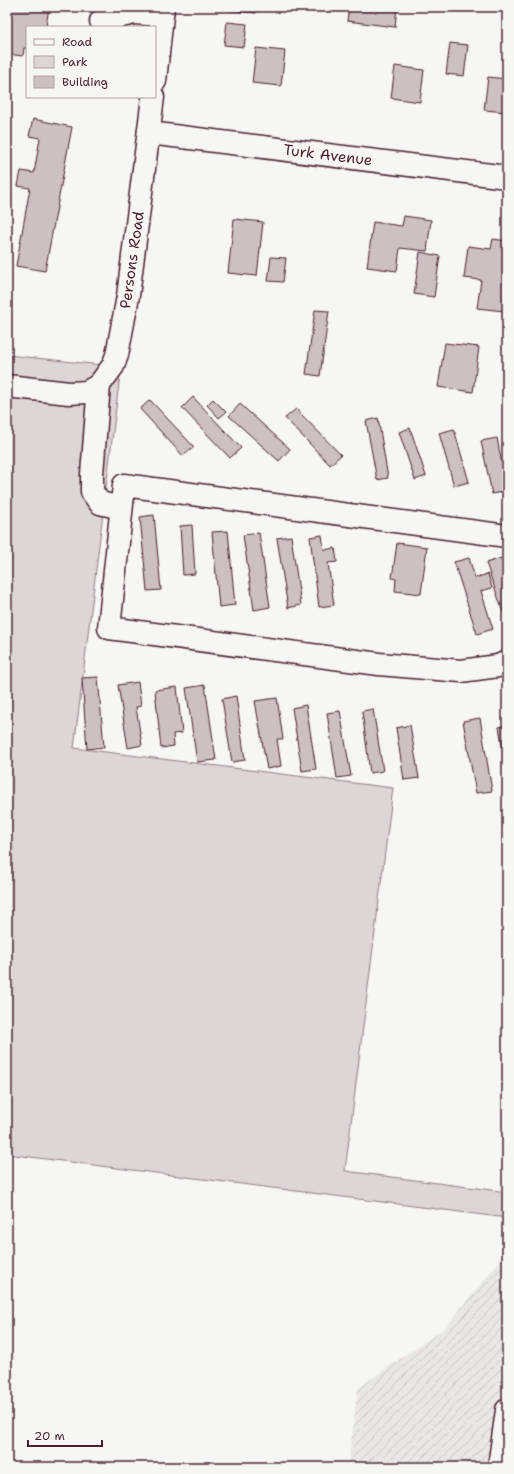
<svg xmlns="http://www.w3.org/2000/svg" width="514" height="1474" font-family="'Shantell Sans',sans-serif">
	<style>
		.industrial { fill: url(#industrial-furrows) }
		.green { fill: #ddd6d5; stroke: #947a80 }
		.building { fill: #ccc1c0; stroke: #4a1f2b }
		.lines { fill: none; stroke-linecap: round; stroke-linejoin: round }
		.minor-casing { stroke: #4a1f2b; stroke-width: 25 }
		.minor { stroke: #f6f6f2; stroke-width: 22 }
		.labels { text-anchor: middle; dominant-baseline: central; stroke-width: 4; stroke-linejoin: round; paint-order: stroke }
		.street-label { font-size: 15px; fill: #4a1f2b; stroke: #f6f6f2 }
	</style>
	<defs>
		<pattern id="industrial-furrows" width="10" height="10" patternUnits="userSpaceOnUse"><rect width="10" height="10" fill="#e9e6e3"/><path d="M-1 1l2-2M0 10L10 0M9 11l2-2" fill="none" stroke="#c9c5c3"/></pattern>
	</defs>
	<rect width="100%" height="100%" fill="#f6f6f2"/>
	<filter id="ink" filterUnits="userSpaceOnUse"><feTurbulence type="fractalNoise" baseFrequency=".025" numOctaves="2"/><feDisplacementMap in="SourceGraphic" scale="8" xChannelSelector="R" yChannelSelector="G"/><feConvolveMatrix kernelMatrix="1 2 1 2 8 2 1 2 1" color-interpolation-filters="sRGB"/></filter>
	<g filter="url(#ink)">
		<path class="industrial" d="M507,1252V1467H348L358,1388L446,1327Z"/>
		<path class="green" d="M7,355L121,367L74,748L393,788L345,1171L507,1192V1218L7,1154Z"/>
		<g class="building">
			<path d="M7,7H49L46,27H27V48H24L23,56L7,54Z"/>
			<path d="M228,7H257L256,13L228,10Z"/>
			<path d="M349,7H397L395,27L347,21Z"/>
			<path d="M227,22L247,24L244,47L224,45Z"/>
			<path d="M450,43L468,45L464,76L446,74Z"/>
			<path d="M256,48L285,51L281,86L252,83Z"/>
			<path d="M395,66L424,70L420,102L391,98Z"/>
			<path d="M488,77L507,79V112L484,110Z"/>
			<path d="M33,119L72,127L45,271L16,266L30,188L18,186L21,171L34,173L40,138L29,136Z"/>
			<path d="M404,216L431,220L427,251L400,248L397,271L367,267L373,222L402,226Z"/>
			<path d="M234,219L263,222L257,276L228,273Z"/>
			<path d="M493,239L507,241V288L504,311L477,308L481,280L464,278L468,246L491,249Z"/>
			<path d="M420,252L440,256L434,297L414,294Z"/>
			<path d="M271,257L286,258L283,282L268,281Z"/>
			<path d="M315,310L329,311L320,376L306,374Z"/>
			<path d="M445,343L479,347L473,392L438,387Z"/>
			<path d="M193,397L241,448L230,458L182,408Z"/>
			<path d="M213,399L226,412L219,418L207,405Z"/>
			<path d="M150,400L194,447L183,456L140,409Z"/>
			<path d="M240,404L290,449L279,461L229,416Z"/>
			<path d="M296,409L341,455L330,465L285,418Z"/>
			<path d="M378,418L388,478L377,480L366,421Z"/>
			<path d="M410,428L426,476L415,480L399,432Z"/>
			<path d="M454,429L469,482L454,486L439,433Z"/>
			<path d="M497,438L507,491L492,494L481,441Z"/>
			<path d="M154,515L161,590L147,591L140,517Z"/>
			<path d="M192,525L195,574L183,575L180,526Z"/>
			<path d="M228,531L235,605L219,607L212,532Z"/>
			<path d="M259,533L270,607L254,610L243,535Z"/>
			<path d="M322,535L324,550L335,548L337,562L328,563L334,605L319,607L310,537Z"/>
			<path d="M291,536L301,605L288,608L277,538Z"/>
			<path d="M397,543L427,547L421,594L395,591L396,579L392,578Z"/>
			<path d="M469,558L475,578L488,574L492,588L481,591L493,629L477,634L454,562Z"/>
			<path d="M501,558L507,574V623L486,563Z"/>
			<path d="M98,677L104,747L87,749L82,678Z"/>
			<path d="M138,682L141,706L136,707L142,745L128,748L118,685Z"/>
			<path d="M205,685L216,760L197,762L186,688Z"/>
			<path d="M177,687L182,733L173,734L174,746L161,748L155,690Z"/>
			<path d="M236,696L245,760L232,762L222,699Z"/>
			<path d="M277,698L283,739H277L281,766L267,769L255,701Z"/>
			<path d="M306,705L316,769L302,771L292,708Z"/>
			<path d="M373,709L383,771L370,773L362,711Z"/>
			<path d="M340,711L351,776L337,778L327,713Z"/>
			<path d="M480,718L492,791L476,793L463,721Z"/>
			<path d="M410,725L419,778L404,780L396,728Z"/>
			<path d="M507,725V773L499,727Z"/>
		</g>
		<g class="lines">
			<g class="minor-casing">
				<g id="minor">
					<path d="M101,21L134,13L162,15"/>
					<path d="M155,81L163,7"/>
					<path d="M149,133L507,177"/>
					<path d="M99,385L92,474V492L100,503L121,508"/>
					<path d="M7,386L69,393L87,392L99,385L113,366L117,355L128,296L153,97"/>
					<path d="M507,536L124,485L109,628L379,664L461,671L498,666L507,662"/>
					<path d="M499,1467L507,1410"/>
				</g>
			</g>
			<use href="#minor" class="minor"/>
		</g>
	</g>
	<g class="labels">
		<g class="street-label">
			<text transform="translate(328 155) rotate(7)">Turk Avenue</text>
			<text transform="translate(132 260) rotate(-82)">Persons Road</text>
		</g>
	</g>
	<rect width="514" height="1474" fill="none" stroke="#f6f6f2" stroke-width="24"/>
	<rect x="12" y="12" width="490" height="1450" fill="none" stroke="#4a1f2b" stroke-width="1.5" filter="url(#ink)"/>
	<rect x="26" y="26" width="130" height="72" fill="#f6f6f2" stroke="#b1a0a2"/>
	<rect x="34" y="39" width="20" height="6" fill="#f6f6f2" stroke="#b1a0a2"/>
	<text x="62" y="46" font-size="12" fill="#4a1f2b">Road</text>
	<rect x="34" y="56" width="20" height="12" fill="#ddd6d5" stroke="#b1a0a2"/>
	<text x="62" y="66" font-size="12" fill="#4a1f2b">Park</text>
	<rect x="34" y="76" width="20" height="12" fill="#ccc1c0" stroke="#b1a0a2"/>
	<text x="62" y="86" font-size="12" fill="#4a1f2b">Building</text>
	<path d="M28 1440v6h74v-6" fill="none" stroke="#4a1f2b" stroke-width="2"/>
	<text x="34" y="1440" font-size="12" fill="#4a1f2b" stroke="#f6f6f2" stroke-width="3" paint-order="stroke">20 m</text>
</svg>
